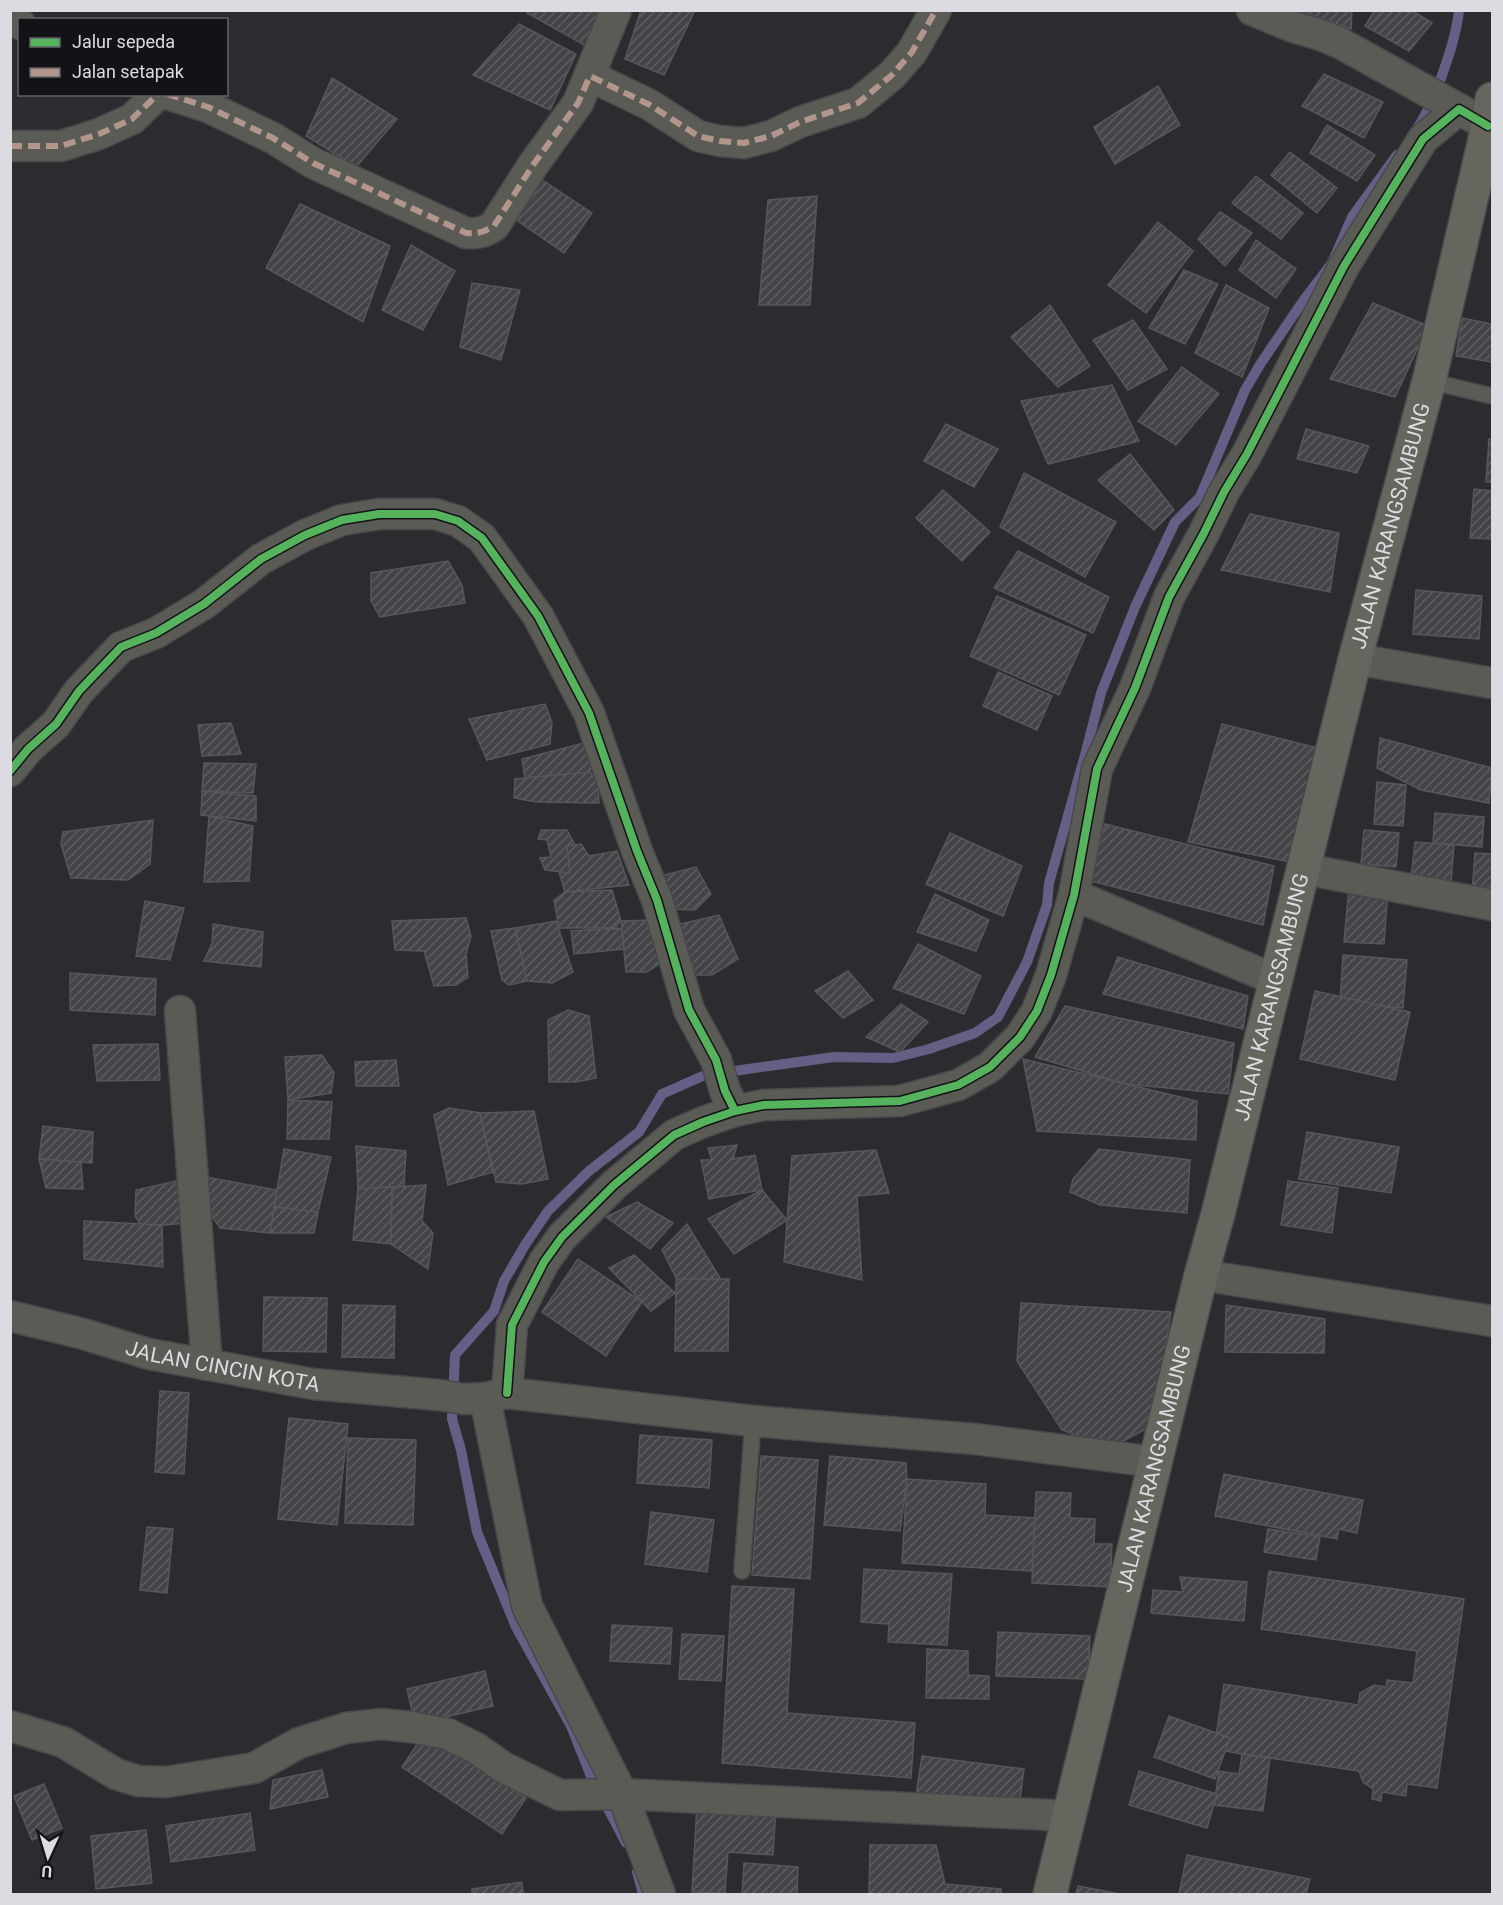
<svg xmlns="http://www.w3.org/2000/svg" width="1503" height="1905" font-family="Roboto,sans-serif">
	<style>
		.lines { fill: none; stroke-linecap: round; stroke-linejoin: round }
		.stream { stroke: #655f85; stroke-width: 10 }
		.building { fill: url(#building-hatch); stroke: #57565b; stroke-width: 1.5 }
		.service-casing { stroke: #48484b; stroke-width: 18 }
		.minor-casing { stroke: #48484b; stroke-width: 33 }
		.secondary-casing { stroke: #48484b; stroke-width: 36 }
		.service { stroke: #5b5b56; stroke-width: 15 }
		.minor { stroke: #5b5b56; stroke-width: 30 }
		.secondary { stroke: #66665f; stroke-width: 33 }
		.quiet { stroke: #b2968c; stroke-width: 6; stroke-dasharray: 12 6; stroke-linecap: butt }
		.cycleway-casing { stroke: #131216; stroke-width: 11 }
		.cycleway { stroke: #56b35d; stroke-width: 8 }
		.labels { text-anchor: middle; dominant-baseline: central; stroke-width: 5; stroke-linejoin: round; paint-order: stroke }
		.street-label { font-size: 21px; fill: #dcdbe1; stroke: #131216 }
	</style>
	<defs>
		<pattern id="building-hatch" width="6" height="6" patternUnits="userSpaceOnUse" patternTransform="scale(1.5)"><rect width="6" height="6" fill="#444448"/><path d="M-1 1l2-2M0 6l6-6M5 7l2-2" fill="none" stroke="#5e5e62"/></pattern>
	</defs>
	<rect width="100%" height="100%" fill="#2b2b30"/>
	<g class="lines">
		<g class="stream">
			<path d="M1414,133C1433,107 1456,42 1459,10"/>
			<path d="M626,1843L590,1774L571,1726L516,1627L477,1532L461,1450L452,1419L455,1355L494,1311L504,1281L525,1245L548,1211L589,1171L639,1132L662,1094L705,1075L834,1057L893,1058L929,1049L975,1033L998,1017L1027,962L1047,905L1049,883L1085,755L1101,693L1135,607L1175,522L1200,497L1245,390L1261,363L1303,301L1332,263L1352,217L1397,155"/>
			<path d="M637,1872L643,1894"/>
		</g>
	</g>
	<g class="building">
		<path d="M528,10H594L606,17L588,47L527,13Z"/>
		<path d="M641,10H691L694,12L664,75L625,59Z"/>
		<path d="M1296,10H1352L1351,29Z"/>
		<path d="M1375,10H1411L1432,23L1409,51L1365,26Z"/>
		<path d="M519,24L576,54L550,110L473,75Z"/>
		<path d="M1324,74L1383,102L1364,138L1302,106Z"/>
		<path d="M332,78L397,119L356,167L306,136Z"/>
		<path d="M1158,86L1180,125L1115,164L1094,127Z"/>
		<path d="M1327,125L1375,155L1357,181L1310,153Z"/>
		<path d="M1290,152L1337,188L1317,213L1271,175Z"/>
		<path d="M1256,176L1303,213L1281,239L1232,203Z"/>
		<path d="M541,179L592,213L564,253L515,219Z"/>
		<path d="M817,196L810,305H759L768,200Z"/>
		<path d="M300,204L390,246L363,322L266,268Z"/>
		<path d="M1220,212L1252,233L1225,266L1198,239Z"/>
		<path d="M1158,222L1193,251L1146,313L1108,285Z"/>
		<path d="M1256,240L1296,269L1276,298L1239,270Z"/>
		<path d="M411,245L455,271L423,330L382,310Z"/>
		<path d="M1184,270L1218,284L1185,344L1149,328Z"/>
		<path d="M472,283L520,290L501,360L460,347Z"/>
		<path d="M1226,285L1269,308L1242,377L1195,353Z"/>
		<path d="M1373,303L1428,326L1395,397L1330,379Z"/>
		<path d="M1050,305L1090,366L1058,387L1011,337Z"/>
		<path d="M1462,318L1492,324V362L1456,356Z"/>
		<path d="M1133,320L1167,369L1128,390L1093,340Z"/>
		<path d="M1182,367L1219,394L1176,445L1138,421Z"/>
		<path d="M1112,385L1139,441L1048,464L1021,401Z"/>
		<path d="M946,424L998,449L974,487L924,461Z"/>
		<path d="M1306,429L1369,446L1357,473L1297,459Z"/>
		<path d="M1489,439H1492V482H1486Z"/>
		<path d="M1130,454L1174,510L1154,530L1098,480Z"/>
		<path d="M1024,473L1116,522L1085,577L1000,527Z"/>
		<path d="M1474,489L1492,491V539L1470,538Z"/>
		<path d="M943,490L990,532L962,561L916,518Z"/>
		<path d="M1250,514L1339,533L1330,592L1221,570Z"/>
		<path d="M1018,551L1109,597L1093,633L994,588Z"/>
		<path d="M448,561L462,585L465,603L380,617L371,601V573Z"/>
		<path d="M1416,590L1482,596L1479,639L1413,634Z"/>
		<path d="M997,596L1086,635L1059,695L970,656Z"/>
		<path d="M998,672L1052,696L1037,730L983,706Z"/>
		<path d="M545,704L552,722L550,744L487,760L469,719Z"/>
		<path d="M231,723L241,754L202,756L198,725Z"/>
		<path d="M1222,724L1326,750L1295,863L1188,842Z"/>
		<path d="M1380,738L1492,768L1489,803L1421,790L1377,768Z"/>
		<path d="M587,742L592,751L590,772L525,778L522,759Z"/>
		<path d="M204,763L256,764L253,793L202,791Z"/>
		<path d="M590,772L598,783L599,803L536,802L514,798L515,779Z"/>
		<path d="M1377,782L1406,785L1403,826L1374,824Z"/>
		<path d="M202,791L256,796V821L201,815Z"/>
		<path d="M1435,813L1484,817L1482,847L1433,843Z"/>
		<path d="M209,816L253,826L249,881L204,882Z"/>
		<path d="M153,820L150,864L128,880L71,878L61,844L63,832Z"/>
		<path d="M1105,824L1274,866L1263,925L1087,880Z"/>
		<path d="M541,830H567L575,845L567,846L570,873L545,870L540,858L551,857L547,840L538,839Z"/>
		<path d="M1364,830L1399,833L1396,867L1361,864Z"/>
		<path d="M950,833L1022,866L1003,916L926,884Z"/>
		<path d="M1415,842L1454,845L1451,882L1411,879Z"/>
		<path d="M581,844L589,856L617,851L629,885L565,892L559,872L570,873L567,846Z"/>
		<path d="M1475,853L1492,854V894L1472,892Z"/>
		<path d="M696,867L711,894L695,910L667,909L652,878Z"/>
		<path d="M1349,887L1388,890L1384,944L1344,942Z"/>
		<path d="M612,890L621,921L615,928H559L554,900L565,892Z"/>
		<path d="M935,894L989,920L976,951L917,932Z"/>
		<path d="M145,901L184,908L170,960L136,956Z"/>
		<path d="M719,915L738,959L712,975H682L667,927Z"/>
		<path d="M466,918L471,936L466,954L468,977L456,985L434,986L424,951L395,950L392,921Z"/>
		<path d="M652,920L662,962L647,972H626L621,921Z"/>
		<path d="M556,921L573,972L552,983L527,981L515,928Z"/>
		<path d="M213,924L263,932L261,967L204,961L212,943Z"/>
		<path d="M515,928L527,981L509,985L502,980L491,931Z"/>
		<path d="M622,928L624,949L574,954L571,931Z"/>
		<path d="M918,944L981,976L964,1014L893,988Z"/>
		<path d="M1343,955L1407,960L1403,1008L1340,1003Z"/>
		<path d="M1118,957L1248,996L1243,1029L1103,994Z"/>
		<path d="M848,971L873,1000L843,1018L815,991Z"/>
		<path d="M70,973L156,979L155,1015L70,1010Z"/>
		<path d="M1315,991L1410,1012L1395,1080L1300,1059Z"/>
		<path d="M901,1004L928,1022L900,1052L866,1037Z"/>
		<path d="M1065,1006L1234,1043L1228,1094L1126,1084L1035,1057Z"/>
		<path d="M568,1010L589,1016L596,1078L576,1082H549L548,1020Z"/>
		<path d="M158,1044L160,1080L97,1081L93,1045Z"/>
		<path d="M322,1055L334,1073L331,1093L288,1100L285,1057Z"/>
		<path d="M1023,1059L1197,1101L1196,1140L1037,1131Z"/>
		<path d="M396,1060L399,1086H356L355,1062Z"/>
		<path d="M288,1100L332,1102L329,1139H287Z"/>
		<path d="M449,1108L480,1113L493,1172L448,1185L434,1115Z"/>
		<path d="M534,1111L548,1179L522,1184L496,1182L480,1113Z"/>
		<path d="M43,1126L93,1132L92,1163L39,1159Z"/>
		<path d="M1307,1132L1399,1147L1391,1193L1299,1179Z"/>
		<path d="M737,1145L733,1159L755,1155L762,1190L709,1199L701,1160H712L708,1148Z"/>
		<path d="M356,1146L406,1151L404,1187L358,1189Z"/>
		<path d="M284,1149L331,1157L318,1212L274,1207Z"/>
		<path d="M1099,1149L1190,1160L1187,1213L1100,1205L1070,1192L1073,1179Z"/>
		<path d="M876,1150L889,1193L857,1196L862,1280L784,1262L792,1156Z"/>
		<path d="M39,1159L81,1162L83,1189L46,1188Z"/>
		<path d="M206,1177L277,1190L270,1233L220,1228L205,1206Z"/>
		<path d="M176,1181L184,1199L185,1223L142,1227L135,1216L136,1190Z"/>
		<path d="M1288,1181L1338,1188L1332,1233L1281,1225Z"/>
		<path d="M426,1185L422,1221L433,1233L428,1269L391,1244L392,1187Z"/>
		<path d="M392,1187L391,1244L353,1240L358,1189Z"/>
		<path d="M762,1190L787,1220L734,1254L708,1219Z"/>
		<path d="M637,1202L673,1223L650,1249L606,1217Z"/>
		<path d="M274,1207L318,1212L314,1233H270Z"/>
		<path d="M84,1221L162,1225L163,1267L84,1259Z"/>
		<path d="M687,1224L729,1293L692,1309L662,1250Z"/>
		<path d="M634,1255L675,1293L651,1311L609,1268Z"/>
		<path d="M578,1259L642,1302L606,1356L542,1312Z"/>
		<path d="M676,1279H729L728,1351H675Z"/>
		<path d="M264,1297L327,1298L326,1352L263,1351Z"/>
		<path d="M1021,1303L1171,1312L1153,1425L1109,1449L1062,1430L1017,1361Z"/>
		<path d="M343,1305L395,1306L394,1358L342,1357Z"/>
		<path d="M1226,1305L1325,1319L1324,1353L1225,1352Z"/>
		<path d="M160,1391L189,1393L184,1474L155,1472Z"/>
		<path d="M289,1418L348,1424L337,1525L278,1519Z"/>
		<path d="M640,1435L712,1440L709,1488L637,1483Z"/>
		<path d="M348,1438L416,1440L413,1525L345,1523Z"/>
		<path d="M761,1456L818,1460L810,1579L752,1575Z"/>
		<path d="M830,1456L906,1463L907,1479L900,1531L824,1525Z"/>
		<path d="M1224,1474L1363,1500L1357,1533L1339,1529L1337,1539L1215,1516Z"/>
		<path d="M907,1479L986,1484L985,1515L1035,1518L1032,1571L902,1563Z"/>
		<path d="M1036,1492L1071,1493L1070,1518L1095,1519L1094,1544H1112L1110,1587L1032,1583Z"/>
		<path d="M651,1512L714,1520L707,1572L645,1564Z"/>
		<path d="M147,1527L173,1529L167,1593L140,1590Z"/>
		<path d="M1268,1529L1320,1537L1316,1560L1264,1552Z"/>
		<path d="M864,1569L952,1574L947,1645L888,1642L889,1624L861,1622Z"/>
		<path d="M1269,1571L1464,1599L1437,1788L1407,1784L1406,1796L1382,1792L1381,1801L1372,1799L1373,1789L1363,1782L1359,1771L1242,1754L1214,1749L1224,1684L1358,1705L1360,1693L1374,1685L1386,1687L1387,1680L1413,1683L1417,1651L1261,1629Z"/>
		<path d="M1180,1577L1247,1582L1244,1621L1151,1613L1153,1590L1183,1592Z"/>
		<path d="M732,1586L794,1589L787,1713L915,1723L911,1778L722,1763Z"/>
		<path d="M612,1625L672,1628L670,1664L610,1661Z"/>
		<path d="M998,1632L1090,1636L1088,1679L996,1676Z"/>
		<path d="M682,1634L724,1636L721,1681L679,1679Z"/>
		<path d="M927,1649L968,1651V1675L989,1676V1699L926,1698Z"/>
		<path d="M485,1671L493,1706L415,1724L407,1689Z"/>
		<path d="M1169,1716L1230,1738L1215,1779L1154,1757Z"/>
		<path d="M426,1731L526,1798L502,1834L402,1767Z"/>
		<path d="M1242,1754L1270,1758L1263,1811L1214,1805L1219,1771L1239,1774Z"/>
		<path d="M922,1756L1024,1769L1019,1807L915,1802Z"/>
		<path d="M322,1770L328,1797L270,1809L273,1780Z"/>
		<path d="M1139,1771L1217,1794L1207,1828L1129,1805Z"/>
		<path d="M44,1784L62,1828L32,1840L14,1796Z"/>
		<path d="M697,1804L776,1809L773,1855L728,1852L725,1893L692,1892Z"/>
		<path d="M250,1813L255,1850L171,1862L166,1826Z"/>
		<path d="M146,1830L152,1883L96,1889L91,1836Z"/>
		<path d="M870,1845H936L945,1884L1001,1889V1894H869Z"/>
		<path d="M1187,1855L1310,1879L1306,1894H1179Z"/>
		<path d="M744,1863L798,1867L797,1894H742Z"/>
		<path d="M522,1882L523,1894H472V1889Z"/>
		<path d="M1078,1886L1120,1894H1076Z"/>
	</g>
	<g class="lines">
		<g class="service-casing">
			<g id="service">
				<path d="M1429,381L1492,396"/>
				<path d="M742,1571L753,1421"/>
			</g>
		</g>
		<g class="minor-casing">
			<g id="minor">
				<path d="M1252,10L1293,27L1318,34L1340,43L1459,109"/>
				<path d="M10,19L20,24"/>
				<path d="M590,76L650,105L698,136L720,141L744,143L771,136L800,122L858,103L892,75L912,52L936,10"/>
				<path d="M167,94L208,107L273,138L313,163L466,233C478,234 484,232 494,226L533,165L578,103L616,10"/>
				<path d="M10,146H61L99,134L132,119L158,94"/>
				<path d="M1355,659L1492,683"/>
				<path d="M10,771L28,749L56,724L79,691L121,647L156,633L204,604L261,559L305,535L342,520L379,514H435L458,521L482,538L538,616L589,713L637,851L657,900L689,1010L716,1060L725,1091L735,1111"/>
				<path d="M1304,869L1492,905"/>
				<path d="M1074,895L1276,980"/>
				<path d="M180,1011L207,1365"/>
				<path d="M1201,1275L1492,1321"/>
				<path id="s1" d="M10,1316L80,1333L149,1354L313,1384L439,1395L464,1399L485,1398L507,1393L753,1421L975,1439L1155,1462"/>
				<path d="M507,1393L512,1325L544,1262L562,1237L614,1185L674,1135L703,1122L735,1111L764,1105L900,1101L958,1085L990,1067L1020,1037L1037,1011L1051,975L1074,895L1097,769L1135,688L1169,597L1204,533L1224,492L1247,454L1344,266L1423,139L1459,109L1488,126"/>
				<path d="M485,1398L527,1606L622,1794L660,1894"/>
				<path d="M10,1726L63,1742L116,1774L138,1781L166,1782L254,1768L299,1743L346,1728L381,1724L411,1727L448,1734L476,1748L503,1767L560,1795L622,1794L1070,1816"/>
			</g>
		</g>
		<g class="secondary-casing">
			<g id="secondary">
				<path id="s2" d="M1050,1894L1201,1275L1218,1214L1355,659L1429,381L1488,126L1492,99"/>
			</g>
		</g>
		<use href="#service" class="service"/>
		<use href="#minor" class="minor"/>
		<use href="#secondary" class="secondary"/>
		<g class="quiet">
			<path d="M167,94L208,107L273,138L313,163L466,233C478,234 484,232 494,226L533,165L578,103L590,76L650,105L698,136L720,141L744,143L771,136L800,122L858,103L892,75L912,52L936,10"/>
			<path d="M10,146H61L99,134L132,119L158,94"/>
		</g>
		<g class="cycleway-casing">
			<g id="cycleway">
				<path d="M10,771L28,749L56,724L79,691L121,647L156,633L204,604L261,559L305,535L342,520L379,514H435L458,521L482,538L538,616L589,713L637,851L657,900L689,1010L716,1060L725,1091L735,1111"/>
				<path d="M507,1393L512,1325L544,1262L562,1237L614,1185L674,1135L703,1122L735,1111L764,1105L900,1101L958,1085L990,1067L1020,1037L1037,1011L1051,975L1074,895L1097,769L1135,688L1169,597L1204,533L1224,492L1247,454L1344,266L1423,139L1459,109L1488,126"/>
			</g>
		</g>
		<use href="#cycleway" class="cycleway"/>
	</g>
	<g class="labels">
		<g class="street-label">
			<text stroke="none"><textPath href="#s2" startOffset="1410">JALAN KARANGSAMBUNG</textPath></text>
			<text stroke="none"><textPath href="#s2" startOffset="924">JALAN KARANGSAMBUNG</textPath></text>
			<text stroke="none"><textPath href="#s1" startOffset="219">JALAN CINCIN KOTA</textPath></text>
			<text stroke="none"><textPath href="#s2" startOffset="438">JALAN KARANGSAMBUNG</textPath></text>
		</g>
	</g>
	<rect width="1503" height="1905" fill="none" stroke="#dcdbe1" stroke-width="24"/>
	<rect x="18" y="18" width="210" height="78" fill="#131216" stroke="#636267" stroke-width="1.5"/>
	<rect x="30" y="38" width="30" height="9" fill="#56b35d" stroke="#636267" stroke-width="1.5"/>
	<text x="72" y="48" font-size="18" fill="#dcdbe1">Jalur sepeda</text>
	<rect x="30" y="68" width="30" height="9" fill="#b2968c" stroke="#636267" stroke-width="1.5"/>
	<text x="72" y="78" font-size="18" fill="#dcdbe1">Jalan setapak</text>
	<g transform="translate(48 1857) rotate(184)" stroke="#131216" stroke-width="4.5" paint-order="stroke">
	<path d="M0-4.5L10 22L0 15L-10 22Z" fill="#dcdbe1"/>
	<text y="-9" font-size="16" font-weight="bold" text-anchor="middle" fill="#dcdbe1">U</text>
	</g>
</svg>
